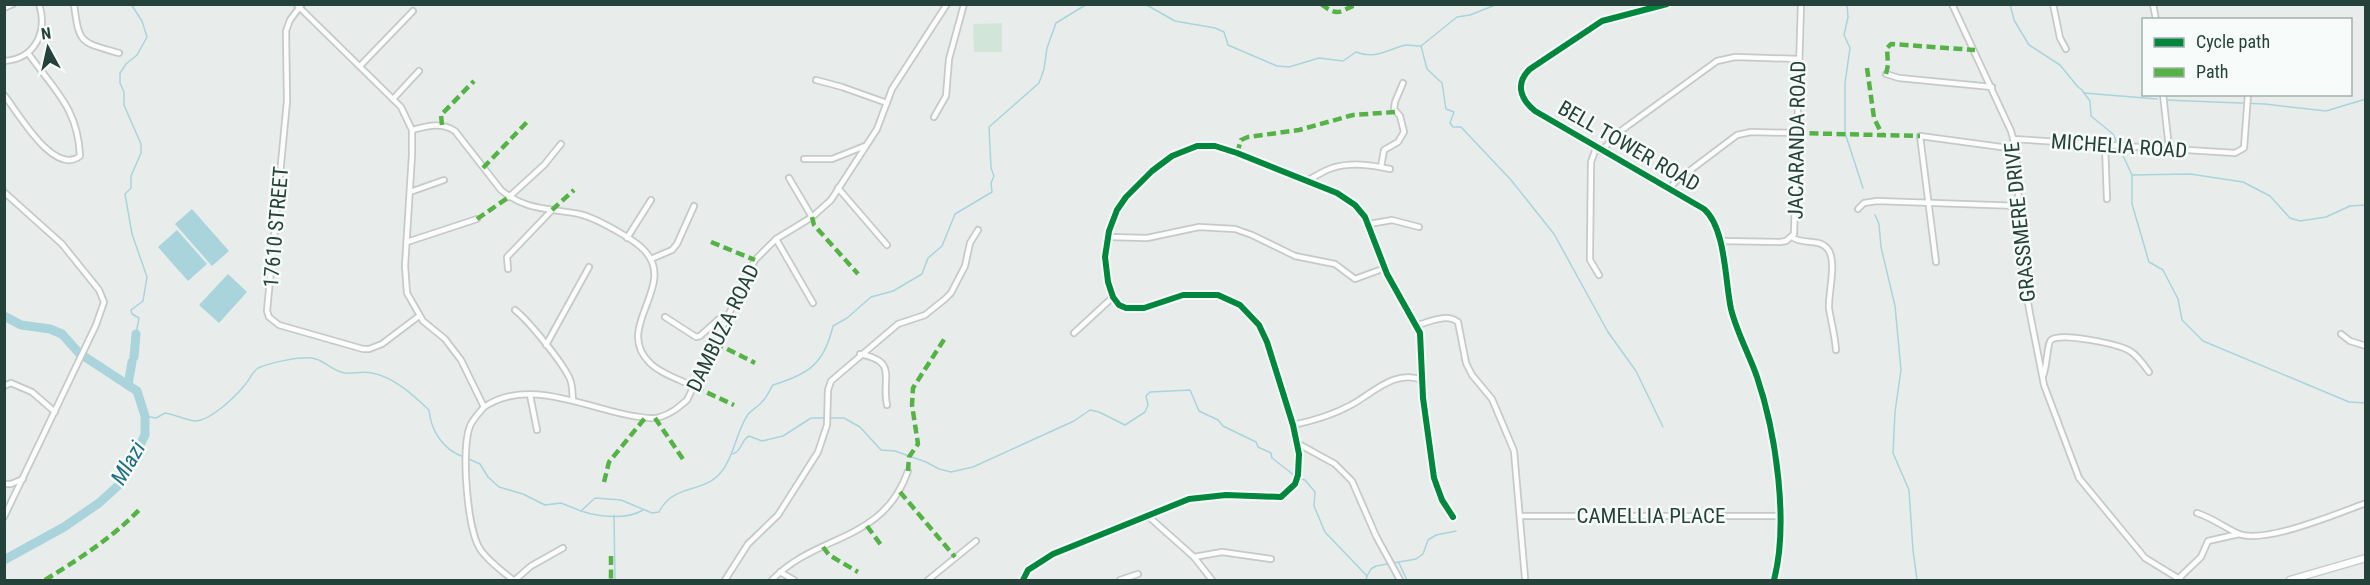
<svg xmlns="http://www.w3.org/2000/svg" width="2370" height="585" font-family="'Roboto Condensed',sans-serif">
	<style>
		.green { fill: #d1e6d8 }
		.water { fill: #a9d4db }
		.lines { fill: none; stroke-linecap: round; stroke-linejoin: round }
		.stream { stroke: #a9d4db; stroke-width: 1.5 }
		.river { stroke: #a9d4db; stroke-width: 9 }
		.street-casing { stroke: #c5cac8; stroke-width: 8 }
		.secondary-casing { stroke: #c3cbc8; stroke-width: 9 }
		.street { stroke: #fcfcfc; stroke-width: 4.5 }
		.secondary { stroke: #fcfcfc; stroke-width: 6 }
		.quiet { stroke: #55b346; stroke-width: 4.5; stroke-dasharray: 9 4.5; stroke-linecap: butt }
		.cycleway-casing { stroke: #f7fbf9; stroke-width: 10 }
		.cycleway { stroke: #00873e; stroke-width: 6 }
		.labels { text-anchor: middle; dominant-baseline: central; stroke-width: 5; stroke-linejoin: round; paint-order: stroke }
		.street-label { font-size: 21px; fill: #24423a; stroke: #f7fbf9 }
		.water-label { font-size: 22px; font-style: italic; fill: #1c6f80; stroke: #f7fbf9 }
	</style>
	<rect width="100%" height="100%" fill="#e8edeb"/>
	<path class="green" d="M1002,23V52H974L973,24Z"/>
	<g class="water">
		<path d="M192,209L229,251L212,266L175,224Z"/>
		<path d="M177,230L207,264L188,281L158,247Z"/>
		<path d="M228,274L247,292L219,323L199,305Z"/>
	</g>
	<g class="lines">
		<g class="stream">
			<path d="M131,4L142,21L147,37L137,55L126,64L120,73V83L124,92V105L141,144V153L131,176V188L125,194L132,234L147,277L143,301L131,310L132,314L139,318L136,334"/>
			<path d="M1145,4L1175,21L1215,28L1224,32L1228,45L1277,66L1289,67L1319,58L1343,61L1356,52C1375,60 1388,49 1406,45C1410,45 1416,46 1421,46L1457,17L1470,15L1498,4"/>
			<path d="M1847,4L1848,17L1844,35L1850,48L1845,83V133L1863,188"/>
			<path d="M2010,4L2014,20L2029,45L2060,65L2078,87L2082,90L2090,101L2091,116L2113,134L2132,175V204L2149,262L2163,270L2178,299L2182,320L2203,341L2349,402L2366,403"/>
			<path d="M1421,46L1427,69L1442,83L1446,109L1454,112L1450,123L1453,127H1461L1511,180L1554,234L1608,332L1636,371L1663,427"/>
			<path d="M2084,93L2157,99"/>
			<path d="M2165,100L2265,104L2326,111L2366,99"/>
			<path d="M2132,175L2190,174L2243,182L2270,196L2290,218L2300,221L2326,217L2350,206L2366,205"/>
			<path d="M1875,215L1879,224L1881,247L1895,306L1901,370L1895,412L1893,453L1909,490L1913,550L1917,580"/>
			<path d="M145,416L156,418L165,413C174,414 188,421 196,421C211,420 235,397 244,386C249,381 252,372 258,368C269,363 303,355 316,359C326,362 333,371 345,373C353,374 362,371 372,373C394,377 413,395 429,410C431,431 443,450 464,457"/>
			<path d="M733,454C742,451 741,440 749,436L762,441L783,436L811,418H844L860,427L881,450L895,451L926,462L939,469L951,472L973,467L1074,421L1090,410L1099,412L1125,425L1145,412L1148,405L1146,396L1150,392L1190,390L1199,411L1218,420L1223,426L1256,442L1258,447L1271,453L1272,458L1295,476"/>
			<path d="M469,459L480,464L488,477L499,487L523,494L545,505L561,503L581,511L595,498L621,500L652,513L659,512C674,482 704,495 722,471C734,456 736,433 747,416C750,411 756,408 760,404C766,399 769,391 773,385C809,374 824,364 833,326L847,318L871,297L893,291L922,274L928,258L942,246L955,214L992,192L991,183L994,176L991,168L989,127L1039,83L1044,69L1047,48L1056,23L1087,4"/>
			<path d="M1301,479L1305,480L1315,492L1314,506L1325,532L1367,576L1366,580"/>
			<path d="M581,511C599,517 627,520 643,510"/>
			<path d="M614,515L615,580"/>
			<path d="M1399,563L1407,580"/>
			<path d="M1367,576L1371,569L1376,566L1416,559L1423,554L1428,540L1436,535L1456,531"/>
		</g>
		<g class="river">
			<path d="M4,316L21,325L50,329L62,334L79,353L137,391L145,416V435L121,483L99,503L64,527L4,560"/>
			<path d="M134,357L136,334"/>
			<path d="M128,385L132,362"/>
		</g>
		<g class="street-casing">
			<g id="street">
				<path d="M74,4C79,45 81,42 119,53"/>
				<path d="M296,4L401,107L412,130V155L405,266L407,293L423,321L445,339L461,360L484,407C479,413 473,419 470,426C461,449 467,528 480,549C488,561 502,571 513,580"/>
				<path d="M302,4L290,20L286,31L287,101L267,311L269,317L279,325L363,349H369L382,344L419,316"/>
				<path d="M1667,4L1602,21L1530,69C1515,83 1520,99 1535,111L1704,209C1726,228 1725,282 1731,309C1737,333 1749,354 1757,377C1776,433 1789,523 1774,580"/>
				<path d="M1952,4L2011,131L2016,149L2022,268L2030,314L2044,385L2079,478L2145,558L2181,580"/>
				<path d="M2053,4L2060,38L2066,49"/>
				<path d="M2153,4L2156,20"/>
				<path d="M4,8L13,4"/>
				<path d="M4,61C35,59 48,32 39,4"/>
				<path d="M360,66L413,11"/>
				<path d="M1886,74L1899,78L1992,87"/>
				<path d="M816,80L842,87L887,103"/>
				<path d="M2163,94L2169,148"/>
				<path d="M4,95C18,112 54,177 80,156C78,108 54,90 28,53"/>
				<path d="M393,99L419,71"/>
				<path d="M934,117L946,96L949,59L964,4"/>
				<path d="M412,130C428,126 441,122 455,131L501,190C526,211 549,208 579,214C594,217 632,238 643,249C680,285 612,327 650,363C661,374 681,380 695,387"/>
				<path d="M2013,139L2235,153L2244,148L2248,94"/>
				<path d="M2105,145L2107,199"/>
				<path d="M1596,148L1591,162L1590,253V260L1599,275"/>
				<path d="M1601,151L1622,130L1717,61L1735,57L1799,59"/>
				<path d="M804,159H832L865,146"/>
				<path d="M1381,167L1384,150L1398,142L1404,132L1400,116L1394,109L1395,102L1403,83"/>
				<path d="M789,178L812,217"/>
				<path d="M1306,181C1315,177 1323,171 1332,168C1352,162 1371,165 1390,169"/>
				<path d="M838,188L887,245"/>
				<path d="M1669,189L1676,181L1737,135L1751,132L1796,133"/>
				<path d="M4,192L62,244L99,290L104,302L96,325L4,517"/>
				<path d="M410,192L444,180"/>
				<path d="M509,197L544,165L561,144"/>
				<path d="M1858,209L1864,203L1877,201L2020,206"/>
				<path d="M1369,224L1392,220L1419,227"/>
				<path d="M1108,237L1147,238L1199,227L1235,229L1252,235L1295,256L1335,264L1355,279L1385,268"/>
				<path d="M1792,237C1802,245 1818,238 1827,248C1838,260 1828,292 1829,308C1831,322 1835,335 1836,350"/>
				<path d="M627,238L651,200"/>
				<path d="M776,239L813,303"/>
				<path d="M1720,241L1780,242L1786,241L1794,234L1801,4"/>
				<path d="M407,242L477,219"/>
				<path d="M651,259L672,250L677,244L694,206"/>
				<path d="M1936,262L1920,136L2016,149"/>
				<path d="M508,269L507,257L552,210"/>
				<path d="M515,310C529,321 561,361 569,377C573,384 572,392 573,400"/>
				<path d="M665,317L696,337L700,336L719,319H725"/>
				<path d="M1417,325C1430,322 1446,313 1458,322L1466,363L1472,375L1492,399L1514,451L1525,578"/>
				<path d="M1074,333L1113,297"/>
				<path d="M2341,334L2350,341L2366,346"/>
				<path d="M546,345L589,267"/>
				<path d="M860,354C899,362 881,377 887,405"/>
				<path d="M2043,376C2047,368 2047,343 2051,340C2061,332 2118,344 2130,351C2138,356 2144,365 2149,372"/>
				<path d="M4,386L11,383L32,392L55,412"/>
				<path d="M530,395L537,430"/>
				<path d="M484,407C528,377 586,408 633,416C641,417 652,420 660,417C671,414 679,407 687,400L755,260L776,239L812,217L831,200L877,129L892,89L947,4"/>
				<path d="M1293,425C1312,421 1333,415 1351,405C1373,393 1395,369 1422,380"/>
				<path d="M1297,443L1335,464L1352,481L1376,536L1400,580"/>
				<path d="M4,484H11L23,479"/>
				<path d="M2197,513C2213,518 2225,528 2239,534C2265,544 2339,513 2366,503"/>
				<path d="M1148,516L1194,557L1212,580"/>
				<path d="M1520,516H1781"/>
				<path d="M1194,557L1222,552L1271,559"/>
				<path d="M780,572L794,580"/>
				<path d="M2178,579L2201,557L2208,541L2239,534"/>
				<path d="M515,580L531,566L563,548"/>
				<path d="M725,580L748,544L778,515L818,452L827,425L828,390L831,381L898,324L925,315L945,299L951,293L965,266L970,243L978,230"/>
				<path d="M772,580C817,533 883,543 908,471"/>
				<path d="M928,580L976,541"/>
				<path d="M1023,580L1028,570L1053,554L1189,499L1226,495L1281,497L1295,484L1298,475L1299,454L1293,425L1267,342L1259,325L1240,305L1218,295H1183L1144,308H1126L1119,305L1113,297L1108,282L1105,257L1109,231L1117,210L1126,197L1152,171L1172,156L1197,146H1215L1237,153L1337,193L1355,205L1365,217L1387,274L1420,333L1423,398L1434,478L1442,500L1453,517"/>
				<path d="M1120,580L1138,574"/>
			</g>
		</g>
		<g class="secondary-casing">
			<path id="secondary" d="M2290,580L2366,558"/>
		</g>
		<use href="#street" class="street"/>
		<use href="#secondary" class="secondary"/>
		<g class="quiet">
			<path d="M1321,4C1338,17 1339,12 1357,4"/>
			<path d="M1867,68L1874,118L1882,134"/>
			<path d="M1886,74L1888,65L1887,48L1891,44L1975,50"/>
			<path d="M442,125L441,115L474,81"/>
			<path d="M1796,133L1920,136"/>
			<path d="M1237,153L1241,140L1248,137L1299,130L1353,115L1395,112"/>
			<path d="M483,168L527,122"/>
			<path d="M552,210L574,190"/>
			<path d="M812,217L814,225L858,274"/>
			<path d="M477,219L509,197"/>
			<path d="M711,242L755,260"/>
			<path d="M715,343L755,363"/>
			<path d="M695,387L734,405"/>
			<path d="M655,418L685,462"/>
			<path d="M908,471L909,457L918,444L912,405L913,388L945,338"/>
			<path d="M604,482L609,462L645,418"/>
			<path d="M900,492L955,557"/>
			<path d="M867,526L881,545"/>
			<path d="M823,547L829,555L858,572"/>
			<path d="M611,556V580"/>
			<path d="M45,580C79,559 112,538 140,509"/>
		</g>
		<g class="cycleway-casing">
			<g id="cycleway">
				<path d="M1667,4L1602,21L1530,69C1515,83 1520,99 1535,111L1704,209C1726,228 1725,282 1731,309C1737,333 1749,354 1757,377C1776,433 1789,523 1774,580"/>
				<path d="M1023,580L1028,570L1053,554L1189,499L1226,495L1281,497L1295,484L1298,475L1299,454L1293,425L1267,342L1259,325L1240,305L1218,295H1183L1144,308H1126L1119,305L1113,297L1108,282L1105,257L1109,231L1117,210L1126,197L1152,171L1172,156L1197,146H1215L1237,153L1337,193L1355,205L1365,217L1387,274L1420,333L1423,398L1434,478L1442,500L1453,517"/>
			</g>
		</g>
		<use href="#cycleway" class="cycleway"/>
	</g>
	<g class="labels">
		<g class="street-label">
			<text transform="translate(1797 140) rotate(-89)">JACARANDA ROAD</text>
			<text transform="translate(1629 146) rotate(30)">BELL TOWER ROAD</text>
			<text transform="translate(2119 146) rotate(4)">MICHELIA ROAD</text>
			<text transform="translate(2020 222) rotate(-96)">GRASSMERE DRIVE</text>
			<text transform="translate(276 227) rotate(-85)">17610 STREET</text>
			<text transform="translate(723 328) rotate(-64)">DAMBUZA ROAD</text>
			<text x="1651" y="516">CAMELLIA PLACE</text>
		</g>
		<g class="water-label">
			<text transform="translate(128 463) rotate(-60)">Mlazi</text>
		</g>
	</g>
	<rect width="2370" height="585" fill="none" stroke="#24423a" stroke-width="12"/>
	<rect x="2142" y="18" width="210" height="78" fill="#f7fbf9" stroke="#a3b1ad" stroke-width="1.5"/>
	<rect x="2154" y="38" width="30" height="9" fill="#00873e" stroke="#a3b1ad" stroke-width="1.5"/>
	<text x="2196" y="48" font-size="18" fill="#24423a">Cycle path</text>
	<rect x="2154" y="68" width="30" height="9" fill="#55b346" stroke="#a3b1ad" stroke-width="1.5"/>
	<text x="2196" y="78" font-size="18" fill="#24423a">Path</text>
	<g transform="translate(48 48) rotate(352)" stroke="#f7fbf9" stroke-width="4.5" paint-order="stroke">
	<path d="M0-4.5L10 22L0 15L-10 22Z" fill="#24423a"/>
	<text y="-9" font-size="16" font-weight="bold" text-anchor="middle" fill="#24423a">N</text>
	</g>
</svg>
